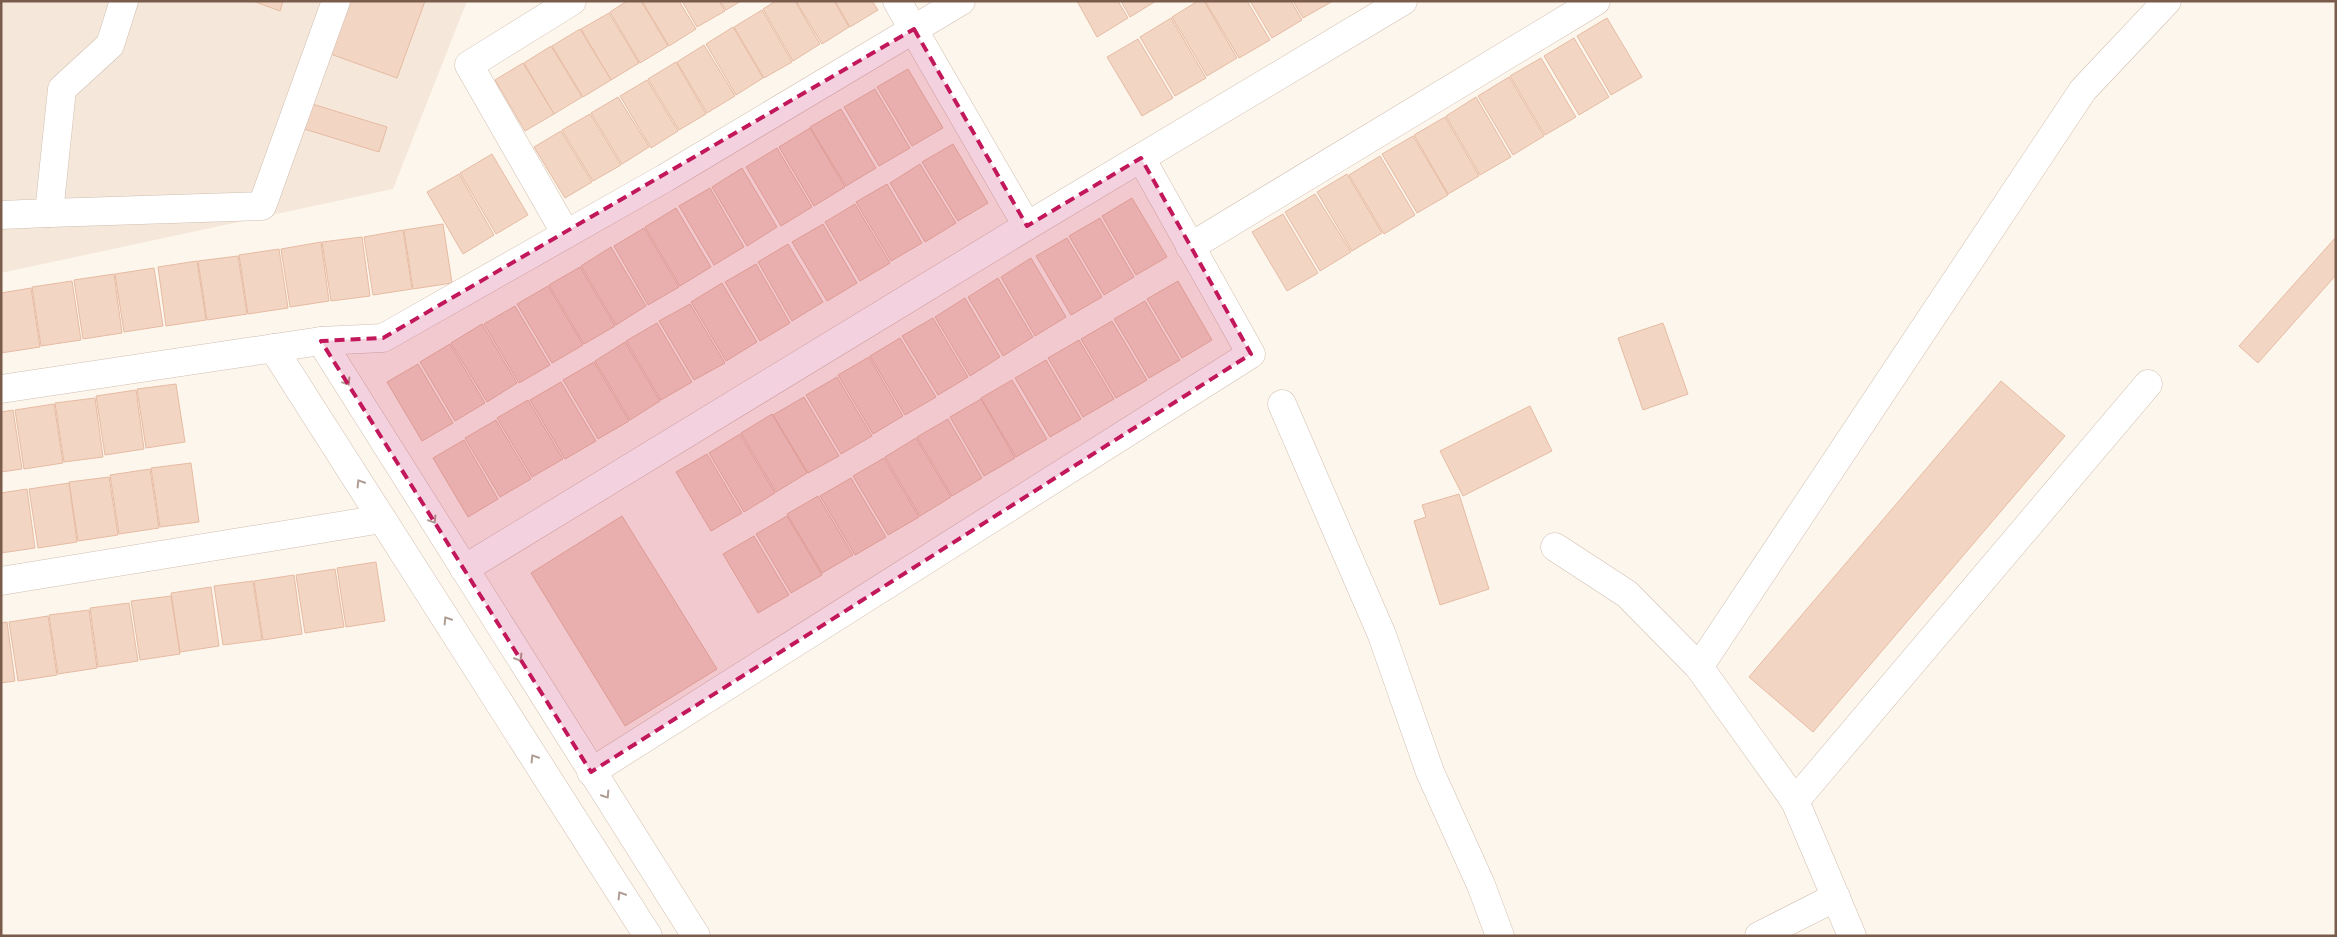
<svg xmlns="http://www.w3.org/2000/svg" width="2337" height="937" font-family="Mulish,sans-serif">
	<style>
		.residential { fill: #f5e8da }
		.building { fill: #f3d5c3; stroke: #e6bba3 }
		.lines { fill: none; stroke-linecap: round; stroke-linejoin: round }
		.minor-casing { stroke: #d1beb0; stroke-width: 29 }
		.minor { stroke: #fff; stroke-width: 28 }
		.oneway { stroke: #af9d94 }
		.marked { fill: #c2185b; fill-opacity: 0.2; stroke: #c2185b; stroke-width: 4; stroke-dasharray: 10 6; stroke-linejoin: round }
	</style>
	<rect width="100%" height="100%" fill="#fdf6ec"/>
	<path class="residential" d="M1,1H467L393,189L1,273Z"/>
	<g class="building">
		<path d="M253,1H283L280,11Z"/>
		<path d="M344,1H425L397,78L325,52Z"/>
		<path d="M627,1H641L668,46L640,63L610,12Z"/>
		<path d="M642,1H679L696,29L669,46Z"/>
		<path d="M682,1H719L725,11L697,27Z"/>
		<path d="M720,1H741L726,10Z"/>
		<path d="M776,1H795L820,44L793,61L763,9Z"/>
		<path d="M796,1H834L849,27L822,44Z"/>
		<path d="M835,1H872L878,10L850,27Z"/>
		<path d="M1077,1H1118L1128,18L1097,37Z"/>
		<path d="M1121,1H1156L1130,17Z"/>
		<path d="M1198,1H1204L1237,58L1207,76L1172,17Z"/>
		<path d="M1205,1H1247L1270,40L1239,58Z"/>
		<path d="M1250,1H1291L1302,20L1272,38Z"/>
		<path d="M1293,1H1333L1303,18Z"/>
		<path d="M762,10L792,62L764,78L734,27Z"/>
		<path d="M609,13L639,63L611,80L581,29Z"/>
		<path d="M1171,18L1206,78L1175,96L1140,37Z"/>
		<path d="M1607,18L1642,77L1611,95L1577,36Z"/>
		<path d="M733,27L763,78L736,95L706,44Z"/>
		<path d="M580,29L611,80L583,97L552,46Z"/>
		<path d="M1574,38L1609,97L1579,115L1544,56Z"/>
		<path d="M1138,39L1173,98L1142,116L1107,57Z"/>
		<path d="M704,45L735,96L707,113L677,62Z"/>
		<path d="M551,46L582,97L554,114L524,63Z"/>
		<path d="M1541,58L1576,117L1545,135L1510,76Z"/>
		<path d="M676,62L706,114L679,130L648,79Z"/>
		<path d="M523,63L554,114L525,131L495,80Z"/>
		<path d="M908,69L943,128L912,146L877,87Z"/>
		<path d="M1509,77L1544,136L1513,155L1478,96Z"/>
		<path d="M647,80L678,131L651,148L620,96Z"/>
		<path d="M875,89L910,148L879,166L844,107Z"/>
		<path d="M618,97L649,147L622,164L591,113Z"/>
		<path d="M1476,97L1511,157L1480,175L1446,116Z"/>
		<path d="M309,103L387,127L379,152L301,128Z"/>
		<path d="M841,109L876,168L846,186L810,127Z"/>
		<path d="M590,114L621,165L593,181L562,130Z"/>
		<path d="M1445,117L1479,176L1448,194L1414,135Z"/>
		<path d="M810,128L845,187L814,206L779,147Z"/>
		<path d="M561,131L592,182L565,198L534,147Z"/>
		<path d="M1413,136L1448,195L1417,213L1382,154Z"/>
		<path d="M953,144L988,203L958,221L922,162Z"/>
		<path d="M777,148L812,207L781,226L746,167Z"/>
		<path d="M492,154L528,215L496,234L460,173Z"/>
		<path d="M1380,156L1415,215L1384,234L1349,175Z"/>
		<path d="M920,164L956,223L925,242L890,183Z"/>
		<path d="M742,168L777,227L747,246L712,187Z"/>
		<path d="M459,174L494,235L463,254L427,192Z"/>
		<path d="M1347,174L1382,233L1352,251L1317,192Z"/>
		<path d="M887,184L922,243L891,261L856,202Z"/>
		<path d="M710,188L744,247L714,265L679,206Z"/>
		<path d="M1315,194L1351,252L1320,271L1285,212Z"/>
		<path d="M1132,198L1167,257L1136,275L1102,216Z"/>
		<path d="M855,204L890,263L860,281L825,222Z"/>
		<path d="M676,208L711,267L680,286L645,227Z"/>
		<path d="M1283,214L1318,273L1287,291L1252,232Z"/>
		<path d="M1100,218L1134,277L1104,295L1069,236Z"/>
		<path d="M443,224L452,283L413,289L404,230Z"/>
		<path d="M823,224L857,283L827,301L792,242Z"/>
		<path d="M644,228L679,287L648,305L614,246Z"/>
		<path d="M403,230L412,289L373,295L364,237Z"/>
		<path d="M362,237L370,296L331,301L322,242Z"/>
		<path d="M2336,237V275L2258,363L2239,346Z"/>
		<path d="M1067,238L1102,297L1071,315L1036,256Z"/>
		<path d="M321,242L329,301L290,307L281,249Z"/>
		<path d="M788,244L823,302L792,321L758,262Z"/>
		<path d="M611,247L646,306L616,325L581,266Z"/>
		<path d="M279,249L288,308L248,314L239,255Z"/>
		<path d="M238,256L247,314L207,320L198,261Z"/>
		<path d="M1031,258L1066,317L1035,336L1001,277Z"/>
		<path d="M197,261L206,320L166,326L158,267Z"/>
		<path d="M756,264L790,323L760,341L725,282Z"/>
		<path d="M580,267L615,326L584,344L549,285Z"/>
		<path d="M154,268L163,326L124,332L115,274Z"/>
		<path d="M114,274L122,333L83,339L74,280Z"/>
		<path d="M998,278L1033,337L1003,356L968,297Z"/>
		<path d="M72,281L81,340L41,346L32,287Z"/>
		<path d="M1178,281L1212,340L1182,358L1147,299Z"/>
		<path d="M722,283L757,342L726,361L691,302Z"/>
		<path d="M548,286L583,345L552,363L517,304Z"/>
		<path d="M31,288L40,347L1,353V293Z"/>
		<path d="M965,298L1000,357L970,376L935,317Z"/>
		<path d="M1145,301L1180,360L1149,378L1114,319Z"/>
		<path d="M690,304L725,363L694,380L659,321Z"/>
		<path d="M515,306L550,365L519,383L484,324Z"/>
		<path d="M933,318L968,377L938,395L902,336Z"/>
		<path d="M1112,321L1147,380L1116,398L1081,339Z"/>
		<path d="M657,323L692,382L661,400L626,341Z"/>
		<path d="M1663,323L1688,394L1643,410L1618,338Z"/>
		<path d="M482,324L517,383L487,402L451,343Z"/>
		<path d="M900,338L936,397L905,415L870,356Z"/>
		<path d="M1079,340L1114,399L1083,417L1048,358Z"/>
		<path d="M625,342L660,401L630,420L595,361Z"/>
		<path d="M450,344L485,403L455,421L420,362Z"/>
		<path d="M869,357L903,416L873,434L838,375Z"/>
		<path d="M1046,360L1081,419L1050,437L1015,378Z"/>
		<path d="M594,362L629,421L598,439L563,380Z"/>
		<path d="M418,364L453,423L422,441L387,382Z"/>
		<path d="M837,377L872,436L841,454L806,395Z"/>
		<path d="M1012,380L1047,439L1016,457L981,398Z"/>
		<path d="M2001,381L2065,436L1813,732L1749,677Z"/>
		<path d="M561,382L596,441L565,459L530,400Z"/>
		<path d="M176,384L185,442L146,448L137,389Z"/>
		<path d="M136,390L144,449L105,455L96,396Z"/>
		<path d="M804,397L839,456L808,473L773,415Z"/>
		<path d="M95,398L103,457L64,462L55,403Z"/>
		<path d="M981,399L1015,458L984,476L950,417Z"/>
		<path d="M528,400L563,459L532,477L497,418Z"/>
		<path d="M54,404L63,463L24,469L15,410Z"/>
		<path d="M1530,406L1552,451L1463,496L1440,451Z"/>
		<path d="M13,410L22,469L1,472V412Z"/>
		<path d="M772,414L807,473L776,492L741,433Z"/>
		<path d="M948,419L982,478L952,496L917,437Z"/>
		<path d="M496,420L531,479L500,497L465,438Z"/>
		<path d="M740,434L775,493L744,512L709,453Z"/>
		<path d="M916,438L951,497L920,516L885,457Z"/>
		<path d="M464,440L498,499L468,517L433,458Z"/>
		<path d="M707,454L742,513L711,531L676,472Z"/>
		<path d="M884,458L919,517L888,535L853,476Z"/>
		<path d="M191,463L199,522L160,527L151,468Z"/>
		<path d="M150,469L159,528L119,534L110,475Z"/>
		<path d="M109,477L118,535L78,541L69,482Z"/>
		<path d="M851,478L886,537L855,555L820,496Z"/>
		<path d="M69,483L77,542L38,548L29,489Z"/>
		<path d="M27,489L35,548L1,553V493Z"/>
		<path d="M1459,494L1489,589L1440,605L1414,521L1426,517L1422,505Z"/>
		<path d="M818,496L853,555L822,573L787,514Z"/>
		<path d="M622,516L717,669L625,726L531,573Z"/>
		<path d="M787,516L822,575L791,593L756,534Z"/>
		<path d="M754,536L789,595L758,613L723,554Z"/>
		<path d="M376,562L385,621L346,627L337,568Z"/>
		<path d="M335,569L344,627L305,633L296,575Z"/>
		<path d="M294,575L302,634L263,640L254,581Z"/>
		<path d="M253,581L262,640L223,645L214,586Z"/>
		<path d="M211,587L219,646L180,652L171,593Z"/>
		<path d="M171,596L180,654L140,660L131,601Z"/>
		<path d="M129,603L138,661L98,667L90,608Z"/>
		<path d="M89,610L97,668L58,674L49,615Z"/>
		<path d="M48,616L57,675L18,681L9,622Z"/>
		<path d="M7,622L15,681L1,683V623Z"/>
	</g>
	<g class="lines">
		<g class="minor-casing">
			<g id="minor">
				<path d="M897,1L1027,226"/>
				<path d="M49,213L262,206L336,1"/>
				<path d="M1,215L49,213L62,89L110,45L124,1"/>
				<path d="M566,234L469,65L572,1"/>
				<path d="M1190,247L1596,1"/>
				<path d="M321,341L696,936"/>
				<path d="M273,348L648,936"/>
				<path d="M1,389L321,341L383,338L665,178L961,1"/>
				<path d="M1282,404L1382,635L1430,772L1481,885L1500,936"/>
				<path d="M1555,547L1627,594L1699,667L1795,801L1852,936"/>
				<path d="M464,569L1027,226L1403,1"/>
				<path d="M1,581L382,519"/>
				<path d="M1699,667L2083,90L2167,1"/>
				<path d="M591,772L1251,354L1141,158"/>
				<path d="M1795,801L2148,384"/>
				<path d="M1759,936L1836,897"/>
			</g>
		</g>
		<use href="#minor" class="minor"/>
	</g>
	<defs><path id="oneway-chevron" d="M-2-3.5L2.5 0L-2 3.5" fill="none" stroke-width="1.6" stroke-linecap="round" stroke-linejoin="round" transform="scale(1.25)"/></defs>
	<g class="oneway">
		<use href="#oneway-chevron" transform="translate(347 382) rotate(58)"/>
		<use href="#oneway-chevron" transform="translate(360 483) rotate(-122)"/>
		<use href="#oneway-chevron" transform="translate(433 520) rotate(58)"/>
		<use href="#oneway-chevron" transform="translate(447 620) rotate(-122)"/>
		<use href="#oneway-chevron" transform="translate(519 658) rotate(58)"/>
		<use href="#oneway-chevron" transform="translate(534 758) rotate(-122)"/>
		<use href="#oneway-chevron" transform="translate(606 795) rotate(57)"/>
		<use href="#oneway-chevron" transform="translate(621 895) rotate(-122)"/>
	</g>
	<path class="marked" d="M914,29L1027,226L1141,158L1251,354L591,772L321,341L383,338Z"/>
	<rect width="2337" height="937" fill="none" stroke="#7a5c4d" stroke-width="5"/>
</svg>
